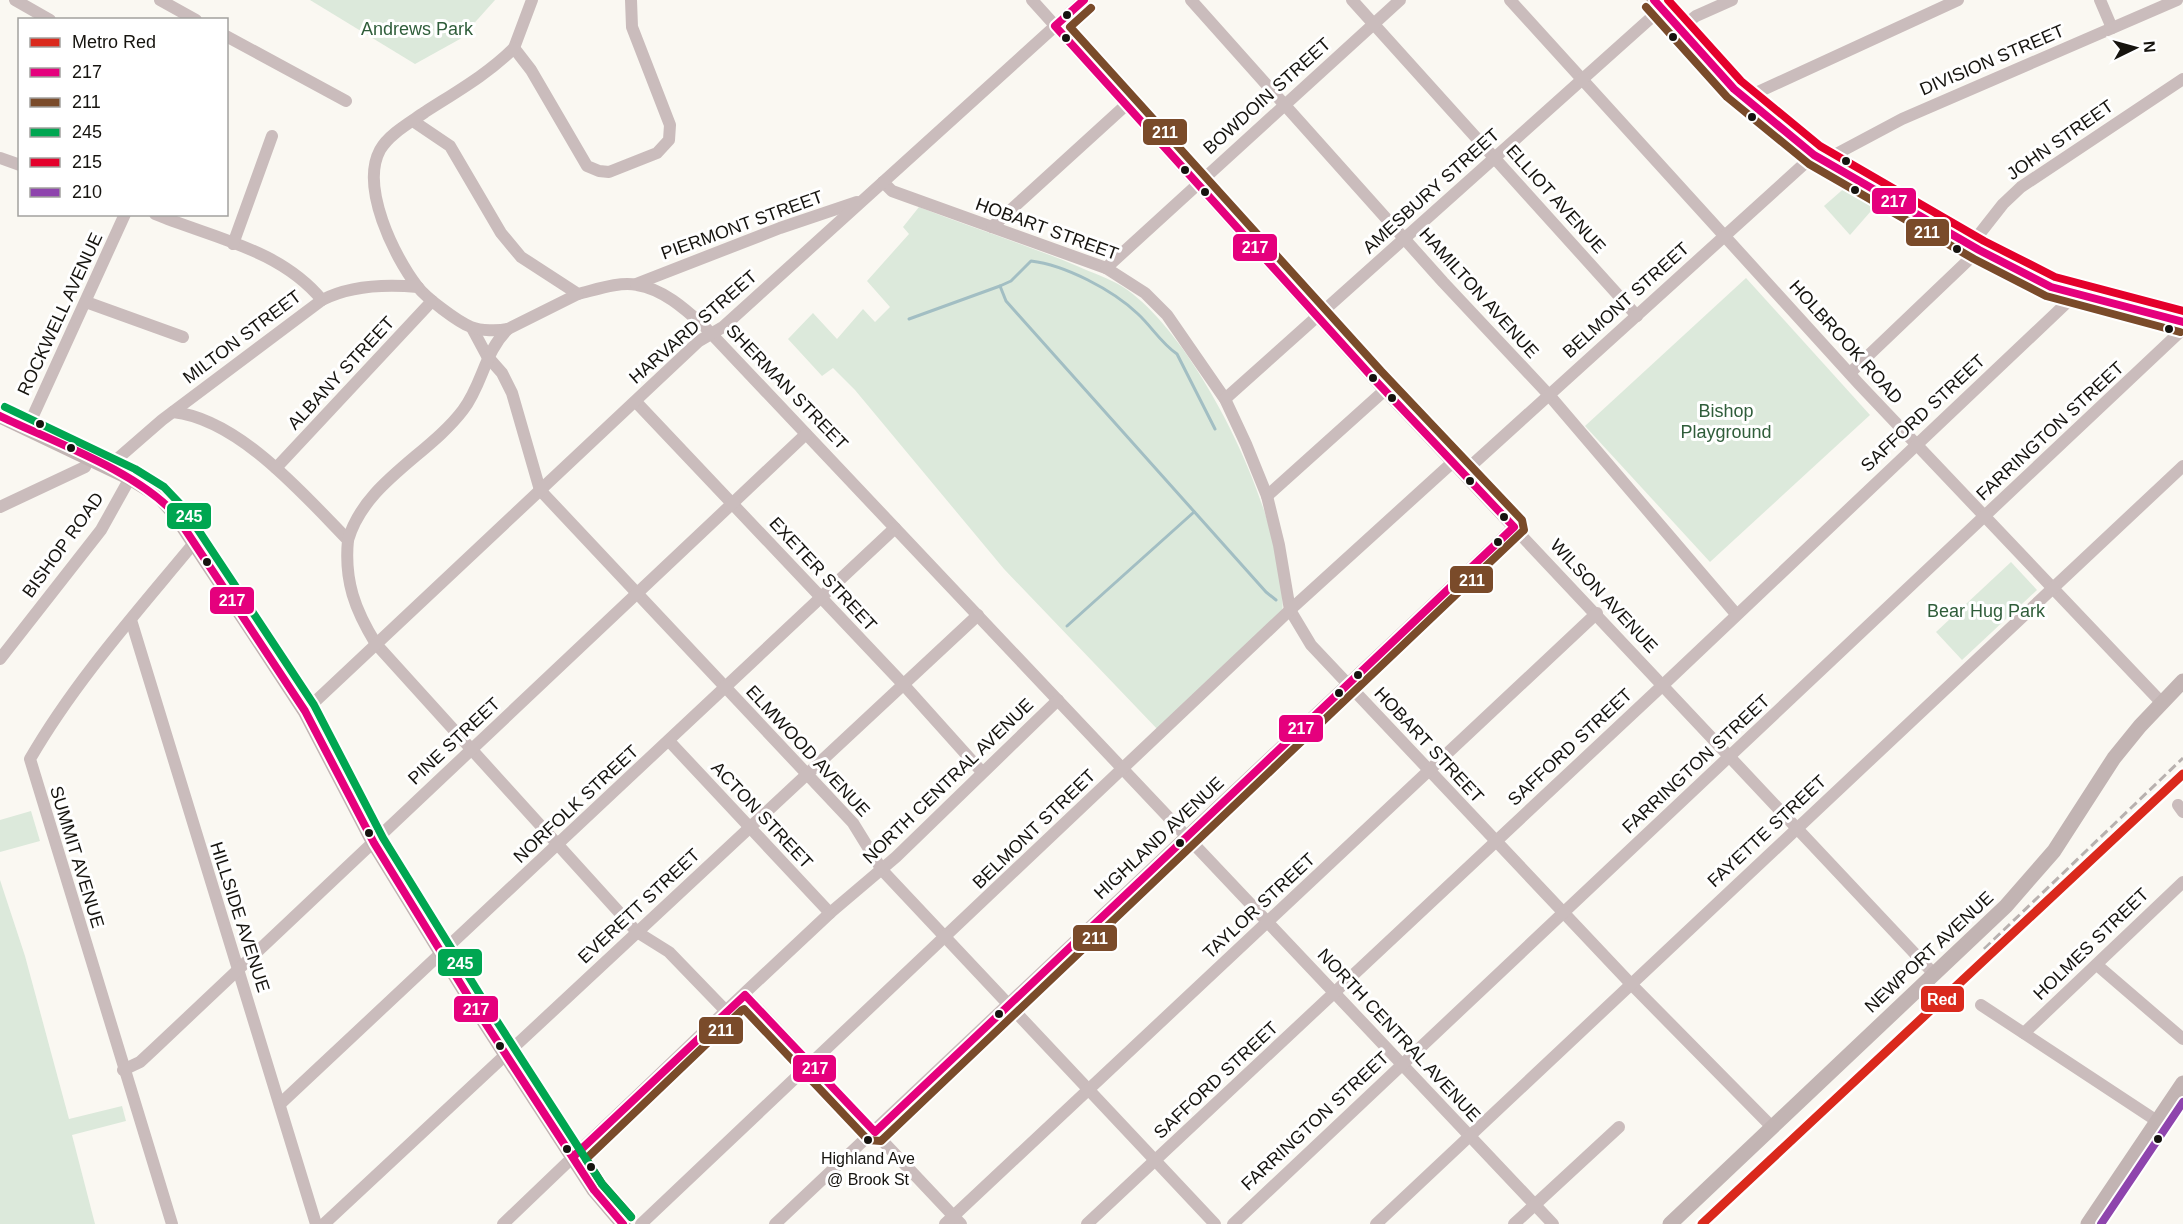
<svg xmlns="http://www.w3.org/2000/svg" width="2183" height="1224" font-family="Arial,sans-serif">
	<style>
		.green { fill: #dce9db }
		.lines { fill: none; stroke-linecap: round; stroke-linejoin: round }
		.stream { stroke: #a2bec3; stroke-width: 3 }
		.minor { stroke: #cabcbc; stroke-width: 12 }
		.major { stroke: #c2b4b3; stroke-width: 15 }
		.rail { stroke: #b8b1af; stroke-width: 3; stroke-dasharray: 9 4.5; stroke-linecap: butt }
		.bus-1-casing { stroke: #fff; stroke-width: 12 }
		.bus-2-casing { stroke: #fff; stroke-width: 12 }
		.bus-3-casing { stroke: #fff; stroke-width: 12 }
		.bus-4-casing { stroke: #fff; stroke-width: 12 }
		.bus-5-casing { stroke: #fff; stroke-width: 12 }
		.bus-1 { stroke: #e5007d; stroke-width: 8 }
		.bus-2 { stroke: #7a4b2a; stroke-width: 8 }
		.bus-3 { stroke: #00a651; stroke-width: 8 }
		.bus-4 { stroke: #e4002b; stroke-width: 8 }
		.bus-5 { stroke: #8e44ad; stroke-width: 8 }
		.metro-1-casing { stroke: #fff; stroke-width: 14 }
		.metro-1 { stroke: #da291c; stroke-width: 9 }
		.bus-dot { fill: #16140f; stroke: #fff; stroke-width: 2 }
		.labels { text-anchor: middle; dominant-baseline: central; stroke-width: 6; stroke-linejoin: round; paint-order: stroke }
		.bus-label { font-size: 16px; fill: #16140f; stroke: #fff }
		.park-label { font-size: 18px; fill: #2f5d3a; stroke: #fff }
		.street-label { font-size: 18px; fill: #16140f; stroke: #fff }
		.line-badge { stroke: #fff; stroke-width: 2 }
		.badge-label { font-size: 16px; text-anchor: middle; font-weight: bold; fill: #fff }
	</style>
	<rect width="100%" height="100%" fill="#faf8f2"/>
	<g class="green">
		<path d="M310,0H495L460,39L415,64Z"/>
		<path d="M1848,185L1878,203L1850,235L1824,206Z"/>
		<path d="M919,207C972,228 1025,244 1077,266C1092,273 1109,278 1123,287C1199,336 1291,528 1282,618L1160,732L1004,569L855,390L833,368L822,376L788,339L813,313L837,339L863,309L875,322L890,307L867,281L909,234L903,227Z"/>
		<path d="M1746,278L1870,415L1710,562L1585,426Z"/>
		<path d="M2011,562L2037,590L1962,660L1936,632Z"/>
		<path d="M31,811L40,841L0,852V820Z"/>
		<path d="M0,880L25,956L69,1119L122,1106L126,1121L72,1135L95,1224H0Z"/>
	</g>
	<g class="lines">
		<g class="stream">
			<path d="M909,319L1000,286"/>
			<path d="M1215,429L1177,354C1161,343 1152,327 1138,314C1113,290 1065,265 1031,261L1011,281L1000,286L1006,301L1266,592L1276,600"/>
			<path d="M1067,626L1194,512"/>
		</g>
		<g class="minor">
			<path d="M15,0L50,20"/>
			<path d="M160,0L196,20"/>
			<path d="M1032,0L1373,378L1934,974"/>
			<path d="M1191,0L1443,282L1549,395L1736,614"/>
			<path d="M1352,0L1637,316"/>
			<path d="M1510,0L1859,384L2161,702"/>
			<path d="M2100,0L2112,28"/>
			<path d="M1679,29L1696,16L1732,0"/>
			<path d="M226,36L346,101"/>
			<path d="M514,48L532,0"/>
			<path d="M1745,98L1958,0"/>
			<path d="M413,121L450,146L501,233L521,257L578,294C595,290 620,281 637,285C663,289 685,309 704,326L1553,1224"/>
			<path d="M0,158L20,165"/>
			<path d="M1825,160L1902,119L2177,0"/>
			<path d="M883,182L892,191L1106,268L1145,293L1167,315L1225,399L1246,444L1267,496L1279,545L1290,610L1311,645L1631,984L1772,1127"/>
			<path d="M155,214C213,238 280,249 322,300"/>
			<path d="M992,227L1126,105"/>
			<path d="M233,244L272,136"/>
			<path d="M1970,246L2003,204L2021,187L2183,79"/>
			<path d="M1106,268L1400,0"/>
			<path d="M636,284L780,228L857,202"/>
			<path d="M86,302L183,337"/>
			<path d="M472,328L487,356L502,373L512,393L540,490L853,823L882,870L1215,1224"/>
			<path d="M508,329C498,331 481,331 471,327C458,322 426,298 417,286C394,256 360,187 380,150C389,134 411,122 425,112C456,92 488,74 514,48L531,70L587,166L599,171L609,172L657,153L669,140L670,125L632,27L631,0"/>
			<path d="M1850,373L1979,250"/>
			<path d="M1225,399L1662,8"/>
			<path d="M636,402L903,684L982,772"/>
			<path d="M173,412C239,419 304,495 348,540C344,581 355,610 376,644L637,932L669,952L726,1011"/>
			<path d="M27,429L125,214"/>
			<path d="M276,468L432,301"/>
			<path d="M112,469L116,460L162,420L322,300C351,285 385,284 418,287"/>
			<path d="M1463,473L1814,155"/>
			<path d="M1267,496L1385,390"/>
			<path d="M0,507L85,467L89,458"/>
			<path d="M348,540C365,482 429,455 463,410C483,384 484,352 508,329L578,294"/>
			<path d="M131,620L316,1224"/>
			<path d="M0,659L101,530L130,478"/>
			<path d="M305,711L699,341L723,327L1084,0"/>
			<path d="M669,741L830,913"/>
			<path d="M2178,805L2183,812"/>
			<path d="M2097,965L2183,1039"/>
			<path d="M745,995L961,1224"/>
			<path d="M1981,1005L2157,1121"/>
			<path d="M2024,1033L2183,882"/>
			<path d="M123,1070L140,1062L154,1049L806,434"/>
			<path d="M280,1104L895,528"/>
			<path d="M172,1224L30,759C75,681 137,612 194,543"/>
			<path d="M324,1224L978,615"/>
			<path d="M503,1224L735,1002L830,913L896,857L1058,700"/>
			<path d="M641,1224L1290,610L1453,462"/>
			<path d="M775,1224L1514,527"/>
			<path d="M945,1224L1597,613"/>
			<path d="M1087,1224L1663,685L2076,294"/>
			<path d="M1233,1224L2183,329"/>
			<path d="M1376,1224L2183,466"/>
			<path d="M1514,1224L1619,1127"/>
		</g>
		<g class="major">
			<path d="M1654,0L1734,89L1814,155L1979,250L2051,287L2183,322"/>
			<path d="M0,416L130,478L158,495L175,514L305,711L374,843L473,1004L594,1190L623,1224"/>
			<path d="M1670,1224L2006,906L2054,851L2114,758L2140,726L2183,681"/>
			<path d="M2088,1224L2183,1083"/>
		</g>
		<path class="rail" d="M1984,949L2183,758"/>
		<g class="bus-1-casing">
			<g id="bus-1">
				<path d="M1654,0L1734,89L1814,155L1979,250L2051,287L2183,322"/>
				<path d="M0,416C54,442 136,471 175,514L305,711L374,843L473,1004L594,1190L623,1224"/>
				<path d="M573,1157L745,995L875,1132L1514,527L1373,378L1055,26L1084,0"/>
			</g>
		</g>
		<g class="bus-2-casing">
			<g id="bus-2">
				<path d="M1646,7L1727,97L1809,164L1974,259L2046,296L2180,332"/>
				<path d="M631,1217L602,1184L586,1159L742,1010L744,1009L868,1140L881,1141L1524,530L1522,520L1381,371L1070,27L1091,8"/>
			</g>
		</g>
		<g class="bus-3-casing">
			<path id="bus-3" d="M5,407L135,469L164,487L183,507L314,705L383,838L482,998L602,1184L631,1217"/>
		</g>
		<g class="bus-4-casing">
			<path id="bus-4" d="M1668,0L1741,81L1820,146L1984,241L2055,277L2183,311"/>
		</g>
		<g class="bus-5-casing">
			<path id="bus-5" d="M2101,1224L2183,1102"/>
		</g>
		<use href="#bus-1" class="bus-1"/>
		<use href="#bus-2" class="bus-2"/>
		<use href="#bus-3" class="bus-3"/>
		<use href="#bus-4" class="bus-4"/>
		<use href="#bus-5" class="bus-5"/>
		<g class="metro-1-casing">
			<path id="metro-1" d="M1702,1224L2183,774"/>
		</g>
		<use href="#metro-1" class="metro-1"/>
	</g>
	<g class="bus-dot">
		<circle cx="1067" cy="15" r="5"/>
		<circle cx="1673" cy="37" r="5"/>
		<circle cx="1066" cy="38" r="5"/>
		<circle cx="1752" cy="117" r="5"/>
		<circle cx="1846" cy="161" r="5"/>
		<circle cx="1185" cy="170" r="5"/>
		<circle cx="1855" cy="190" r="5"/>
		<circle cx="1205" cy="192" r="5"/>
		<circle cx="1957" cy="249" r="5"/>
		<circle cx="2169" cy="329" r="5"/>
		<circle cx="1373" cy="378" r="5"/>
		<circle cx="1392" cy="398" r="5"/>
		<circle cx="40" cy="424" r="5"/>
		<circle cx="71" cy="448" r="5"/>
		<circle cx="1470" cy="481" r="5"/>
		<circle cx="1504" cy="517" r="5"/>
		<circle cx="1498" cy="542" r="5"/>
		<circle cx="207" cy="562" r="5"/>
		<circle cx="1358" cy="675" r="5"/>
		<circle cx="1339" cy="693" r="5"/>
		<circle cx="369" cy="833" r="5"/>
		<circle cx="1180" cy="843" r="5"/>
		<circle cx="999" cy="1014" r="5"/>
		<circle cx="500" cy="1046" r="5"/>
		<circle cx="2158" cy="1139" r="5"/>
		<circle cx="868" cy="1140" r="5"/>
		<circle cx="567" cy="1149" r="5"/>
		<circle cx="591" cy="1167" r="5"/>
	</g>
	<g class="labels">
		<g class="bus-label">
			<text x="868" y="1158">Highland Ave<tspan x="868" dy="21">@ Brook St</tspan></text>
		</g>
		<g class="park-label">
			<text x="417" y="29">Andrews Park</text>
			<text x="1726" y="411">Bishop<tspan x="1726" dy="21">Playground</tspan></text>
			<text x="1986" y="611">Bear Hug Park</text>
		</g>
		<g class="street-label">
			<text transform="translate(1992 60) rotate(-23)">DIVISION STREET</text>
			<text transform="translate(1267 96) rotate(-42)">BOWDOIN STREET</text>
			<text transform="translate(2060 140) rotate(-35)">JOHN STREET</text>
			<text transform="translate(1431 191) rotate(-42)">AMESBURY STREET</text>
			<text transform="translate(1556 199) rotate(48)">ELLIOT AVENUE</text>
			<text transform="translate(742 225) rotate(-20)">PIERMONT STREET</text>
			<text transform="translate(1047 229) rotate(20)">HOBART STREET</text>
			<text transform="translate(1479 293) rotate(48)">HAMILTON AVENUE</text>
			<text transform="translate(1626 300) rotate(-42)">BELMONT STREET</text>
			<text transform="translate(60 314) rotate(-65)">ROCKWELL AVENUE</text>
			<text transform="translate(693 327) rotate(-41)">HARVARD STREET</text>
			<text transform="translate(242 337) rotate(-37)">MILTON STREET</text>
			<text transform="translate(1846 342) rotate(48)">HOLBROOK ROAD</text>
			<text transform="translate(341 373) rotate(-47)">ALBANY STREET</text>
			<text transform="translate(787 387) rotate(46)">SHERMAN STREET</text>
			<text transform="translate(1923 413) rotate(-43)">SAFFORD STREET</text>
			<text transform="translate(2050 431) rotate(-43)">FARRINGTON STREET</text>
			<text transform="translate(63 545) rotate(-54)">BISHOP ROAD</text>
			<text transform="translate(823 574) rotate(47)">EXETER STREET</text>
			<text transform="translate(1604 596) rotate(47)">WILSON AVENUE</text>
			<text transform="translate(454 741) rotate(-43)">PINE STREET</text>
			<text transform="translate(1429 745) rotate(47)">HOBART STREET</text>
			<text transform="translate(1570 747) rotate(-43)">SAFFORD STREET</text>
			<text transform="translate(808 751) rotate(47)">ELMWOOD AVENUE</text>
			<text transform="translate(1696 764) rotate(-43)">FARRINGTON STREET</text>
			<text transform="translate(948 781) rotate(-44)">NORTH CENTRAL AVENUE</text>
			<text transform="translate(576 804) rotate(-43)">NORFOLK STREET</text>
			<text transform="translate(762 815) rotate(47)">ACTON STREET</text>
			<text transform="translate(1034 829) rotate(-44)">BELMONT STREET</text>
			<text transform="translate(1767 831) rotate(-43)">FAYETTE STREET</text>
			<text transform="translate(1159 838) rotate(-43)">HIGHLAND AVENUE</text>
			<text transform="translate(77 857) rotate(73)">SUMMIT AVENUE</text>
			<text transform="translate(639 906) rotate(-43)">EVERETT STREET</text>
			<text transform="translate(1259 906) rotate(-43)">TAYLOR STREET</text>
			<text transform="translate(240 917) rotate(72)">HILLSIDE AVENUE</text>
			<text transform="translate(2091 944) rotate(-44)">HOLMES STREET</text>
			<text transform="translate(1929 952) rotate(-43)">NEWPORT AVENUE</text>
			<text transform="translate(1399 1035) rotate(47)">NORTH CENTRAL AVENUE</text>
			<text transform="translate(1216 1080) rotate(-43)">SAFFORD STREET</text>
			<text transform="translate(1315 1121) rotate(-43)">FARRINGTON STREET</text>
		</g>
	</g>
	<g class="line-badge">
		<rect x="1142" y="118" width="46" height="28" rx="6" fill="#7a4b2a"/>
		<rect x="1871" y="187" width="46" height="28" rx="6" fill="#e5007d"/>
		<rect x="1905" y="218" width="45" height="29" rx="6" fill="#7a4b2a"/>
		<rect x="1232" y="233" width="46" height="29" rx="6" fill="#e5007d"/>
		<rect x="166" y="502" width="46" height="28" rx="6" fill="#00a651"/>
		<rect x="1449" y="565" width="45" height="29" rx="6" fill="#7a4b2a"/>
		<rect x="209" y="586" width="46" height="29" rx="6" fill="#e5007d"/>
		<rect x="1278" y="714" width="46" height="29" rx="6" fill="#e5007d"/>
		<rect x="1072" y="924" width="46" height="28" rx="6" fill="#7a4b2a"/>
		<rect x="437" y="948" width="46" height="29" rx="6" fill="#00a651"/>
		<rect x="1920" y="985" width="45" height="28" rx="6" fill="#da291c"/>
		<rect x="453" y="995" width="46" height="28" rx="6" fill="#e5007d"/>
		<rect x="698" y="1016" width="46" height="29" rx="6" fill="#7a4b2a"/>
		<rect x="792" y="1054" width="45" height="29" rx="6" fill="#e5007d"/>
	</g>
	<g class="badge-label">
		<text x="1165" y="138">211</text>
		<text x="1894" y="207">217</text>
		<text x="1927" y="238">211</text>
		<text x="1255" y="253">217</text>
		<text x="189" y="522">245</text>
		<text x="1472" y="586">211</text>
		<text x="232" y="606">217</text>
		<text x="1301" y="734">217</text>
		<text x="1095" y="944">211</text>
		<text x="460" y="969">245</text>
		<text x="1942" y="1005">Red</text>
		<text x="476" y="1015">217</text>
		<text x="721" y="1036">211</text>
		<text x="815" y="1074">217</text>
	</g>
	<rect x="18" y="18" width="210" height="198" fill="#ffffff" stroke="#a2a19f" stroke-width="1.5"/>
	<rect x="30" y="38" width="30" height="9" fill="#da291c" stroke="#a2a19f" stroke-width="1.5"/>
	<text x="72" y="48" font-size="18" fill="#16140f">Metro Red</text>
	<rect x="30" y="68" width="30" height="9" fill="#e5007d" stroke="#a2a19f" stroke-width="1.5"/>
	<text x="72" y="78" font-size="18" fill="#16140f">217</text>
	<rect x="30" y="98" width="30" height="9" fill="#7a4b2a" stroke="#a2a19f" stroke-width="1.5"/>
	<text x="72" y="108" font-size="18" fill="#16140f">211</text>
	<rect x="30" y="128" width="30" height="9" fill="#00a651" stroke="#a2a19f" stroke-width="1.5"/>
	<text x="72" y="138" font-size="18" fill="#16140f">245</text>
	<rect x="30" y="158" width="30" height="9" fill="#e4002b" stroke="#a2a19f" stroke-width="1.5"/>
	<text x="72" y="168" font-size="18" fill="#16140f">215</text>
	<rect x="30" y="188" width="30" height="9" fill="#8e44ad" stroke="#a2a19f" stroke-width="1.5"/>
	<text x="72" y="198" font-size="18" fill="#16140f">210</text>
	<g transform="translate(2135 48) rotate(85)" stroke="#ffffff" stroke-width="4.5" paint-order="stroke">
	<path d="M0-4.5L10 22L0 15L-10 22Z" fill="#16140f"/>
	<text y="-9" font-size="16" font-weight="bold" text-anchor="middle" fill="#16140f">N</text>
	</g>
</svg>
